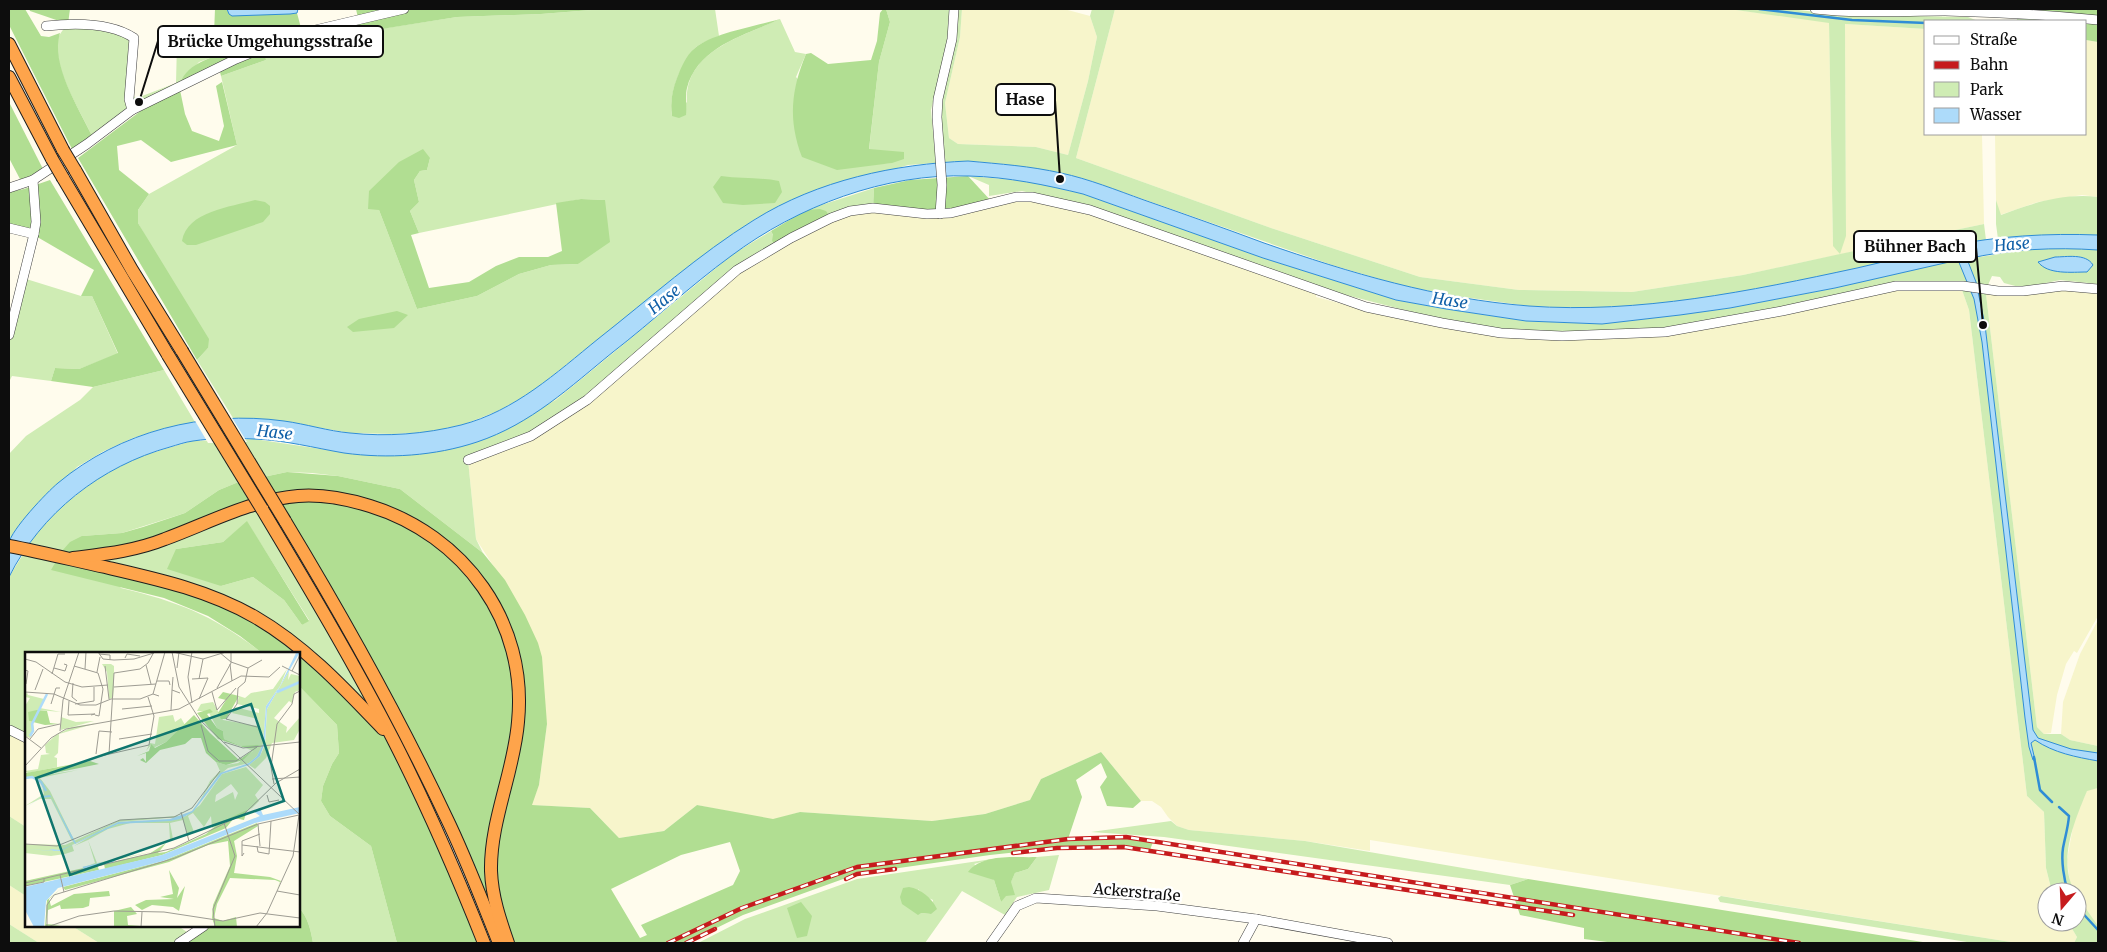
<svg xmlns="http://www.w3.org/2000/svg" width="2107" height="952" font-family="Merriweather,serif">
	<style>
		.farmland { fill: #f7f5cb }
		.green { fill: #cfecb4; fill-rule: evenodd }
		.forest { fill: #b1de92; fill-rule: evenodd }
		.water { fill: #addbfa; stroke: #2f8dd6 }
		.pier { fill: #fffced }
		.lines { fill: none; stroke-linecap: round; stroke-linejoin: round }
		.stream { stroke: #2f8dd6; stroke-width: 2.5 }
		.minor-casing { stroke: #404040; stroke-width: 10 }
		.highway-casing { stroke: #1e1e1e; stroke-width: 14 }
		.minor { stroke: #fff; stroke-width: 9 }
		.highway { stroke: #fea44b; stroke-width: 12 }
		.rail-casing { stroke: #c61b1d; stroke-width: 4.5 }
		.rail { stroke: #fff; stroke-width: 2.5; stroke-dasharray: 8; stroke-linecap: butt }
		.highway-bridge-casing { stroke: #1e1e1e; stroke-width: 14; stroke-linecap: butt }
		.highway-bridge { stroke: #fea44b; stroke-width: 12 }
		.labels { text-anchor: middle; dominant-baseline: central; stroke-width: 5; stroke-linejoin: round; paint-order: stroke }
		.street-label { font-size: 15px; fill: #0d0d0d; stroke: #fff }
		.water-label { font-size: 16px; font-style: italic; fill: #0e5ea7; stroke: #fff }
		.inset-river { fill: none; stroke: #addbfa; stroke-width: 2.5 }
		.inset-road { fill: none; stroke: #9e9c93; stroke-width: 1 }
		.view { fill: #0f766e; fill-opacity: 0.15; stroke: #0f766e; stroke-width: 2.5 }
		.inset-edge { fill: none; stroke: #0d0d0d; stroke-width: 2.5 }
		.leader { fill: none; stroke: #0d0d0d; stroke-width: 2 }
		.callout-dot { fill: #0d0d0d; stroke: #fff; stroke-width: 2 }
		.callout { fill: #fff; stroke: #0d0d0d; stroke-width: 2 }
		.callout-label { font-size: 16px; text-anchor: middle; font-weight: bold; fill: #0d0d0d }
	</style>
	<rect width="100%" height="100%" fill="#fffced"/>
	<g class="farmland">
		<path d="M962,9H1064L1090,16L1097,37L1088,81L1068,155L1036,147L958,144L949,138L945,103L960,37Z"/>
		<path d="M1115,9H1729L1829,22L1833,246L1846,235L1845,24L1926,29V134H1982L1984,224L1743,275L1632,292L1519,290L1420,277L1271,228L1076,158Z"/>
		<path d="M2086,40L2098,42V197L2082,195L2038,202L2000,215L1996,200L1995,134H2086Z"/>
		<path d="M1048,200L1317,290L1316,297L1358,308L1501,335L1896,289L1962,290L1969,310L2027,796L2044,812L2046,868L2052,892H2047V922H2068L2077,937L2074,943H2017L1370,840V851L1305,841L1189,830L1177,826L1168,817L1161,807L1152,801H1141L1101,752L1041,779L1030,800L985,814L932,821L800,812L773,820L697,805L664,831L619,838L590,808L531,805L539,785L547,724L494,567L476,539L468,460L737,270L850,211Z"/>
		<path d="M2073,289L2098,292V616L2077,653L2074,651L2066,664L2057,695L2051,733L2044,734L2037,727L1986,294L2023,295Z"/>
		<path d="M2098,620V746L2070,740L2061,734L2063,702L2080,654Z"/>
		<path d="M13,735L26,738V827L9,816V738Z"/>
		<path d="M2098,788V926L2082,905L2077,896V892H2075L2070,883L2067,860L2074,821L2087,790Z"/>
		<path d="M9,885L26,896V926H72L99,943H39L9,924Z"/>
	</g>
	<g class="green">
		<path d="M604,9H715L719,36C712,40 699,43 694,49C680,67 668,94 672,116L687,102C684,51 743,36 780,19L795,52L806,54L796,77L871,164L892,163L869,150L879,62L890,22L886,9H949L948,38L931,110L936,163L908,165L799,197L755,219L696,261L532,392L498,411L465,424L430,432L394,434L350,433L281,421L233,418L197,360L208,348L138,223V210L149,194L237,145L221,76L266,60L264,50L302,41L457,17L541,14ZM430,158L427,170L420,171L414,180L419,202L410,211L419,233L581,199L605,200L578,264L551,265L519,274L477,296L417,309L379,210Z"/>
		<path d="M956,9H962L960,37L945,103L949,138L958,144L1036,147L1068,155L1088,81L1097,37L1090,16L1092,9H1115L1076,158L1271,228L1420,277L1519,290L1632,292L1743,275L1840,254L1833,246L1829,23L1729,9H1789L1845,15L1968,17L1978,21H1926V29L1845,24L1846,236L1840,254L1984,224L1986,240L1949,246L1832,274L1728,294L1679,301L1601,309L1527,306L1449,295L1400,285L1332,265L1088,180L1061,173L1003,164L969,161L944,162L939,106Z"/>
		<path d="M68,24L125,32L129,42L126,93L137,98L176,83L177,43L238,48L199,62L180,84L92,136C79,108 57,76 57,44C57,36 63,30 68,24Z"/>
		<path d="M968,176L1027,181L1083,194L1263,258L1396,300L1446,309L1526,321L1602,324L1680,315L1730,308L1835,288L1952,261L2000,254L1996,224V200L2001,215C2032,203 2064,193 2098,197V284L2060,280L2023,288L2004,283L2000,277L1992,276L1988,285L1941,281L1894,283L1778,309L1666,328L1561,332L1501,329L1443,320L1319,288L1085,206L1022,191L989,196V185Z"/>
		<path d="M874,188L873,208L831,218L806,210Z"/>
		<path d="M771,231L778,246L737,270L587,400L531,436L468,460L476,539L483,553L400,489L338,476L312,473L287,472L236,483L219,490L185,513L122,533L82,536L121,588C179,602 215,616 262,653H26V738L13,735L9,738V577L35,535L61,507L98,478L138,457L192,441L254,439L348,453L390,456L433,452L477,442L556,400L733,254Z"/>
		<path d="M23,278L81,296H92L118,354L79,369L55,368L51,381L12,376L9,382V335Z"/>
		<path d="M1962,290L1986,294L2037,727L2044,734H2061L2070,740L2098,746V788L2087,791C2075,820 2057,861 2075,892H2052L2046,868L2044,812L2027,796L1969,310Z"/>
		<path d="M164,370L195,422L158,430L133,438L104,451L77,467L9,541V454L26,436L80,400L93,387Z"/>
		<path d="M260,502L395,742L298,648L73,558ZM247,522L309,620L302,625L284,600L253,577L221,586L176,549L223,542Z"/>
		<path d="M299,686L337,725L339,753L332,764L323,786L321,801L330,816L371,846L397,943H313C311,931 308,917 299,908Z"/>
		<path d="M9,816L26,827V896L9,885Z"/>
		<path d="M1171,821L1177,826L1189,830L1305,841L1528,879L1510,885L1164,837L1091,832Z"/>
		<path d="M1059,855L1049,890L1017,897L1005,915L962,891L925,943H698L745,919L857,879L992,859L974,864L994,880L1001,902L1015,873L1028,869L1037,857ZM918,889L924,896L933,900L931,914L921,913Z"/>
		<path d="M1721,896L1745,900L2017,943H1973L1720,902L1718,898Z"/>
		<path d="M2077,896L2098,926V943H2074L2077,937L2068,922H2077Z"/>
		<path d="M9,924L39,943H9Z"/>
		<path d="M72,926H178L190,934L179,943H99Z"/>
	</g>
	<g class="forest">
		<path d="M9,9H25L41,36L49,37L60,33C50,64 79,108 92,136L72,149L9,25Z"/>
		<path d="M29,9H70L68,24L30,11Z"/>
		<path d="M215,9H227L229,14H290L297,13L301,28L263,43L180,84C187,61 217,57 236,48L177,43V36L214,34Z"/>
		<path d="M356,9H604L541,14L457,17L350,34L312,35L359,23Z"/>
		<path d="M883,9H886L890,22L879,62L869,149L904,152V159L892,163L837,170L802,157C788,120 791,90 806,54L811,53L828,64L871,60L877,41L880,13Z"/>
		<path d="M2016,9H2098V42L2086,40V21H2017Z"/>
		<path d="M780,19C746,35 698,46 687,88C685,96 687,106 686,115L679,118L672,116C670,102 672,91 677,78C681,68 686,55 695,48C713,33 757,26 780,19Z"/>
		<path d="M264,50L266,60L221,76L219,68Z"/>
		<path d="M222,82L237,145L171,162L141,140L117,146L119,170L149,194L138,210V223L209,339L208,348L197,360L78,158L142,110L180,90L185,114L192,131L219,141L224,126L216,86Z"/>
		<path d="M9,102L43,169L21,181L9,158Z"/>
		<path d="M423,149L430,158L427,170L420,171L414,180L419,202L410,211L419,233L411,235L429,288L469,282L496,266L519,257H548L562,251L556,203L581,199L605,200L610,242L578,264L551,265L519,274L477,296L417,309L379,210L368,209L369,191L399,162Z"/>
		<path d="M721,176C741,179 760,177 779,181L782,192L775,203L743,205L723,203L713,187Z"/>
		<path d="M968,176L992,202L951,213L873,208L874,188L910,180Z"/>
		<path d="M50,180L164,370L93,387L51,381L55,368L79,369L118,353L92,296H81L94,270L39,238L9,229V192L24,189Z"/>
		<path d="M255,200L265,202L270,206V214L263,222L196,245H187L182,241C187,211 231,207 255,200Z"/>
		<path d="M820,209L826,211L831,218L778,246L772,241L773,235L771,231L806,210Z"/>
		<path d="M397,311L408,315L394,328L353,332L347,327L359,319Z"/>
		<path d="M287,472L338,476L400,489L483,553L505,580L525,615L538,643L542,657L547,724L539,785L532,805L590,808L619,838L664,831L697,805L773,819L800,812L932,821L985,814L1030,800L1041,779L1101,752L1141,801L1133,808L1107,806L1100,787L1107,777L1101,763L1076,780L1082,797L1068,839L1126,837L1153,842L1150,850L1124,847L1057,848L990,855L857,874L743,915L686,943H499L447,819L272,500L164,540L74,558L172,582L276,631L395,742L484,943H397L371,846L330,816L321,801L323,786L332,764L339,753L337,725L299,686V653H262L240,636L208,616L164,598L51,570L62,551L70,542L82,536L122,533L143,527L185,513L219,490L236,483ZM730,842L740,871L733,885L641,925L647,935L640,938L611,889L681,855Z"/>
		<path d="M247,521L309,621L302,625L284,600L253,577L221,586L167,569L176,549L223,542Z"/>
		<path d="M1037,857L1028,869L1015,873L1011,882L1015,895L1006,896L1001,902L994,880L968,872C983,853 1015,858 1037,857Z"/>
		<path d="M1528,879L1929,943H1615L1584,939V928L1520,915L1510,885Z"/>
		<path d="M909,887C921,889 932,898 937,909L931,914L921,913L918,915L902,904L900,897L903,888Z"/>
		<path d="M801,902L812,916L807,936L797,938L787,908Z"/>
		<path d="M299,908C308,917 311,931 313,943H179L204,926H299Z"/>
	</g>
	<g class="water">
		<path d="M227,9H298L297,13L290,14L232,16L229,14Z"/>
		<path d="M968,161C1000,164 1030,166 1061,173C1089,179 1116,190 1144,200C1184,214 1224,228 1264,243C1350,273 1438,299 1529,306C1639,314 1750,291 1857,268C1888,261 1918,253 1948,246C1997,236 2048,233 2098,235V250C2055,247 2009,249 1967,259L1976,282L1985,325L2033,730L2038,738L2071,749L2098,753V761C2076,757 2054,753 2035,740L2031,743L2035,760H2033L2029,747L2025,718L1982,342L1974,299L1958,260L1835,288L1730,308L1680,315L1602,324L1526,321L1446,309L1396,300L1263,258L1083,194C1046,185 1008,177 969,176C885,173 798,206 731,256C690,286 653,321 613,352C570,387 531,424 477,442C435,456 388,459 344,453C315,448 284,440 254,439C235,438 213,438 193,441C185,442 177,445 170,447C101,466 41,513 9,577C9,566 7,554 9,543C11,530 47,492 58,483C120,431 204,410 284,421C306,424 328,431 350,433C387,437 425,434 461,425C515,411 556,373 598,339C649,299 699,254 754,220C818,180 895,164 968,161Z"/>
		<path d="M2055,257C2066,257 2086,253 2093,265L2087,272C2072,272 2048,275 2038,262Z"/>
	</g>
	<path class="pier" d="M231,416L247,442L208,443L194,419Z"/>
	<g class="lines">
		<g class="stream">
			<path d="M1759,9L1852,20L1926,23"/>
			<path d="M2034,757L2040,790L2052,802"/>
			<path d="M2059,807L2069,816C2068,828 2065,837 2063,848C2061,861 2064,880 2068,892"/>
			<path d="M2077,907L2098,930"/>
		</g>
		<g class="minor-casing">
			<g id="minor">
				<path d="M1815,9C1858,14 1902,11 1945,11C1996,12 2048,15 2098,20"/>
				<path d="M46,26C73,23 110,22 134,38L129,99L132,110"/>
				<path d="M9,188L33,180L87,144L132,110L236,59L298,34L404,9"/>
				<path d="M940,214L942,185L937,117L938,99L952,39L954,9"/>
				<path d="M9,228L34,234"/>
				<path d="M9,335L34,234L36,222L33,180"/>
				<path d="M468,460L531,436L587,400L737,270L791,238L831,218L850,211L873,208L927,214L951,213L1016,197H1032L1090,210L1366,307L1442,323L1501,333L1562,336L1665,332L1782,311L1896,286H1963L1998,291H2023L2063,286L2098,289"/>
				<path d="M10,730L26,738"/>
				<path d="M179,943L204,926"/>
				<path d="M991,943L1017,906L1036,898L1157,906L1256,919L1388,943"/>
				<path d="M1243,943L1256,919"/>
			</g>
		</g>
		<g class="highway-casing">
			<g id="highway">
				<path d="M9,44L63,150"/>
				<path d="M9,77L52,159"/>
				<path d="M75,170L132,270L182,351"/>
				<path d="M63,178L168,355"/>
				<path d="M262,509C308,586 354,663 395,743C428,808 457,875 484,943"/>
				<path d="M285,521C343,617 398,715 446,817C466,858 482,901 499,943"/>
				<path d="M9,546C41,552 73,560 105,567C157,579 208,590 255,617C305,646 344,688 383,729"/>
				<path d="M73,558C105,554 135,551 165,539C209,523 250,500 298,496C322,494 347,499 370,506C464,535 528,622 518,722C514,772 490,821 491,871C492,897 500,920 508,943"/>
			</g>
		</g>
		<use href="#minor" class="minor"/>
		<use href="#highway" class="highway"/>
		<g class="rail-casing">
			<g id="rail">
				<path d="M1013,853L1057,848L1124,847L1573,915"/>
				<path d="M846,879L857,874L895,869"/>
				<path d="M668,943L742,908L857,867L1068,839L1126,837L1799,943"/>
				<path d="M686,943L715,929"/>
			</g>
		</g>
		<use href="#rail" class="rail"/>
		<g class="highway-bridge-casing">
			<g id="highway-bridge">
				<path d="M63,150L75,170"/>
				<path d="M52,159L63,178"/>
				<path d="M182,351L285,521"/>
				<path d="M168,355L262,509"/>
			</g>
		</g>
		<use href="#highway-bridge" class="highway-bridge"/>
	</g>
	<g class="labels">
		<g class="street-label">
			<text transform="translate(1137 892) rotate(5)">Ackerstraße</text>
		</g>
		<g class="water-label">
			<text transform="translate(2012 244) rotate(-6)">Hase</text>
			<text transform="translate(664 299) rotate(-39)">Hase</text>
			<text transform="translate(1450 300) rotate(9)">Hase</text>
			<text transform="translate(275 432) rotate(6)">Hase</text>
		</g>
	</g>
	<g transform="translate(25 652)">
		<rect width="275" height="275" fill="#fffced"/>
		<path d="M86,12L89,14V34L88,46L84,47L82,20L77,12ZM262,17L255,34L241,54L238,92L232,104L224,111L203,116L188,128L173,153L185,129L195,119L191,110L201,113L213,111L228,99L199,87L198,79L192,76L183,59H172L176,52L188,50L198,68L233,74V67L207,61L210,55L234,61V57L212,52L214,44L220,46L226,41L248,37ZM264,19L263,28L266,22L275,24V38L270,40L267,51L264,49L249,66L262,75L261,81L275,65V77L269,88L247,91L241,106L230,117L224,113L235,104L240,93L242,57ZM2,40L3,43L19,47L15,56L36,60L13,58L4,69L8,70L9,78L5,86L0,84V54L5,46L0,45ZM148,63L150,70L156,66L160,73L141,90L128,96L126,93L121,99L125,91L130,92L134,65ZM36,65L51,70L69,69L36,78ZM72,71L34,82L33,101L29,105L32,106V115L3,121L0,119L13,117L16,103L25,102L21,101L20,93L31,83L47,75ZM221,115L238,133L230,143L234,149L227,156L187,176L186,164L179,175L168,161L163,164L169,180L163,184L158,168L145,171L148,187L145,188L144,171H105L83,177L63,188L72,211L130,199L57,216L70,211L63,188L49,194L78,177L93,172L107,169H142L161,164L175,153L197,122ZM206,132L213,141L210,148L208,140L190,150L191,143ZM53,118L15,126L25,139L49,188L47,189L26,147H15L0,154L19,142L17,132L8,125ZM152,164L154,165L93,170L47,193L49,199L40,202L26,204L0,201V192L40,193L95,168Z" fill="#cfecb4" fill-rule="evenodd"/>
		<path d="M198,40L214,44L201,67H196L193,61L201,48L193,46ZM185,57L188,60L182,62L192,76L198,79L199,87L216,94L234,93L218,108L201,113L191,110L181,101L176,86H167L160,92L135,98L121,111L115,108L118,106L121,110V101L112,104L124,99L126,92L130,96L141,90L169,63L185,81L214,108L231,96H221L193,87L172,61ZM12,58L22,59L25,71L34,72L20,73L4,69L3,60ZM65,109L74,112L0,127L1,121ZM222,158L219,168L209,166L201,176L137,203L80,217L79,212L124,202L141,191L133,201L141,200L181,182L194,171ZM232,171L233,174L209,189L212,204L209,221L245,225L256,229L252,237L255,230L250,228L205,226L192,252L189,266L198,269L211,265L212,275H190L187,266L188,253L205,214L203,189L183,193L144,210L40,238L38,235L138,209ZM72,213L74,218L0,234V229ZM144,218L154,236L152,246L160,234L154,259L148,255L127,253L117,258L110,253L121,248L149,247L135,245L148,242ZM37,236L24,247L26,254L49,242L84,239L85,244L65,246L64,254L58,256L36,257L35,253L23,258L21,272L36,273L20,275L22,248ZM106,255L112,262L102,264L103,273L127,275H89V259Z" fill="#b1de92"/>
		<path d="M275,0L242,57L240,90L235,104L224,113L197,122L168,160L155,167L145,169L93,172L35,199L0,197L30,199L24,197L35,198L50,192L46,186L26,145L14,146L0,157L17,144L25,143L51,191L93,170L145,167L167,159L195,121L224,111L232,104L238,92L241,54L255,34L271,1ZM275,155V161L230,171L138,209L33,236L21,249L19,275H9L0,258V235L137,203L235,164L228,159L235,156L238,163Z" fill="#addbfa"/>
		<path class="inset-river" d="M252,40L275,30M5,84L8,79L7,72L22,42M0,126L7,125L16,130L21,139M58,216L89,209"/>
		<path class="inset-road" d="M73,0L78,7L89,8L109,7L129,1M147,0L154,35L175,68L275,163M148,0L178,7L201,0M194,0L206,10L223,16M74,2L85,3V8M100,6L102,2L115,4M0,7L11,10L40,30L57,35L83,33M205,12L207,29M121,13L126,32M49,14L73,21L78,37L74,64L70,63M80,14L84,47M257,14L275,23M29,16L40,19L42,13L39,12M152,16L154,0M60,17L61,0M0,18L3,19L1,32M267,19L275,3M72,20L75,5M27,22L33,2H40M148,25L147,38L155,41M163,25L167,0M163,25L167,51M167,27L183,26L174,47M174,27L178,7M132,29H144L145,33M48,31L47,45L52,49M89,35L131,32M192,36L206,11V0M213,36L212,52L201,67L232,75M213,36L220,30L223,16L237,8M10,38L18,17M0,40L29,42L55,53H71L86,47H115L128,42L134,44M187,40L192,58L211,36M128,42L140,0M44,49L43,63L70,62L66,63M26,52L31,36H35M50,52L69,49V35M97,57L127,54M146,58L147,38M176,73L183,99L194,109H211L232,95M35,79L38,48L54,0M0,84L16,96M5,87L13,77L35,72M94,87L127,82M199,90L218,96L275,90M71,102L74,79L87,80M84,102L89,21L115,17L123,11L129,0M76,104L124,93L129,64L123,45M0,114L26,86L41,77L154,57L216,24L244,25L255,15M247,127L275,125M249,132L246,115L252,72L267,52L269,42L275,39M242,143L244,150L254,148M156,160L164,189M233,172L235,194M0,192L32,194L95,168L149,165L167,156L195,119M217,193L275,200M232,194L233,200L244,202L246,169M219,201L217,204V189L235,182M35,223L39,240M0,231L149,196L219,162L251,131L275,117M0,234L19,230V227M252,239L275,243M22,275V253L29,243L150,206L233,172L274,163M22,275L54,264L89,259L139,260L198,269L235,261L275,266M116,275L117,260M190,275L188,257L210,204L199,171M231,275L242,261L268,204L274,163"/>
		<path class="view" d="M226,52L259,149L45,223L11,126Z"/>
		<rect width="275" height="275" class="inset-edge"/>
	</g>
	<path class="leader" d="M139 102L158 41M1060 179L1055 100M1983 325L1976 247"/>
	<g class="callout-dot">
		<circle cx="139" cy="102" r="5"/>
		<circle cx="1060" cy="179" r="5"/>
		<circle cx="1983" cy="325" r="5"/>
	</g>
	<g class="callout">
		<rect x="158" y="26" width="225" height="31" rx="5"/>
		<rect x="996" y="84" width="59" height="31" rx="5"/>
		<rect x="1854" y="231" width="122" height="31" rx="5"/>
	</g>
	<g class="callout-label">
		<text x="270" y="47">Brücke Umgehungsstraße</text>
		<text x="1025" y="105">Hase</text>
		<text x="1915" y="252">Bühner Bach</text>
	</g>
	<rect width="2107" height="952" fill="none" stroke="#0d0d0d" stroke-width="20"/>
	<rect x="1924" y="20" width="162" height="115" fill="#ffffff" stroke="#9e9e9e"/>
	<rect x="1934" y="36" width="25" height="8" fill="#ffffff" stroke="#9e9e9e"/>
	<text x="1970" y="45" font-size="15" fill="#0d0d0d">Straße</text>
	<rect x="1934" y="61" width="25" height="8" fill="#c61b1d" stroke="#9e9e9e"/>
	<text x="1970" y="70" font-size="15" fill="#0d0d0d">Bahn</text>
	<rect x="1934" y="82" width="25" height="15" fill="#cfecb4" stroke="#9e9e9e"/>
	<text x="1970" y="95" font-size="15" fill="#0d0d0d">Park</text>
	<rect x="1934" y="108" width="25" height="15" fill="#addbfa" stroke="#9e9e9e"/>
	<text x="1970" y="120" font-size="15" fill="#0d0d0d">Wasser</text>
	<g transform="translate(2062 907) rotate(199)"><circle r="24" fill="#ffffff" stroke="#9e9e9e"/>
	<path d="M0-4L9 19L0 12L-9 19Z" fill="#c61b1d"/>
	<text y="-8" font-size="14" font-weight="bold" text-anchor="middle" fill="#0d0d0d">N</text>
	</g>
</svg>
